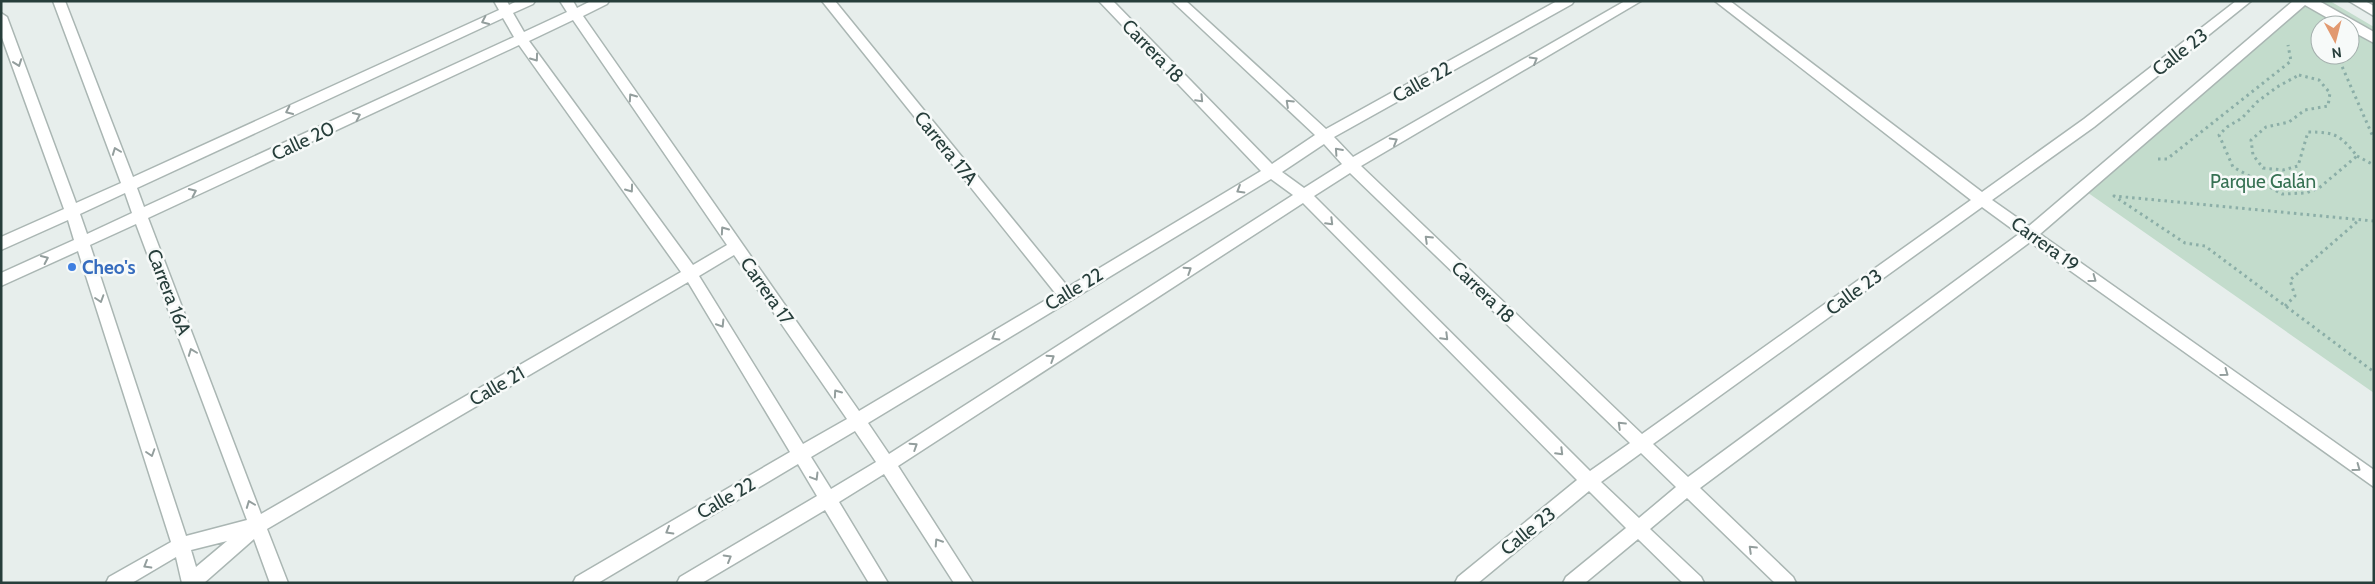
<svg xmlns="http://www.w3.org/2000/svg" width="2375" height="584" font-family="Cabin,sans-serif">
	<style>
		.green { fill: #c3dccc; fill-rule: evenodd }
		.lines { fill: none; stroke-linecap: round; stroke-linejoin: round }
		.minor-casing { stroke: #aab6b3; stroke-width: 3 }
		.path { stroke: #8baea7; stroke-width: 3; stroke-dasharray: 2.5 4; stroke-linecap: butt }
		.minor { fill: #fff; fill-rule: evenodd }
		.oneway { stroke: #939e9d }
		.shop-dot { fill: #3f7fe0; stroke: #f7faf9; stroke-width: 2 }
		.labels { text-anchor: middle; dominant-baseline: central; stroke-width: 5; stroke-linejoin: round; paint-order: stroke }
		.street-label { font-size: 19px; fill: #273e3b; stroke: #f7faf9 }
		.park-label { font-size: 19px; fill: #367153; stroke: #f7faf9 }
		.shop-label { font-size: 19px; font-weight: bold; fill: #366cbe; stroke: #f7faf9; text-anchor: start }
	</style>
	<rect width="100%" height="100%" fill="#e7eeec"/>
	<path class="green" d="M2306,1H2330L2374,27V393L2084,190ZM2320,25H2350V55H2320Z"/>
	<g class="lines">
		<g class="minor-casing">
			<g id="minor">
				<path d="M53,1H65L133,177L499,10L494,1H507L509,5L517,1H535L533,4L513,13L524,32L567,12L560,1H573L577,8L591,1H609L607,4L583,16L859,411L1056,294L822,1H835L1068,287L1261,171L1099,1H1113L1272,164L1315,135L1172,1H1186L1326,129L1557,1H1574L1572,4L1334,137L1353,157L1625,1H1641L1361,166L1642,434L1971,200L1715,1H1730L1982,192L2084,119L2236,1H2251L2094,127L1992,200L2029,226L2293,1H2319L2374,32V43L2350,30V25H2340L2305,5L2040,234L2374,470V487L2030,242L1700,488L1793,577L1796,583H1775L1687,498L1650,529L1701,577L1704,583H1683L1638,539L1585,583H1563L1566,577L1626,528L1589,491L1478,583H1455L1458,577L1577,480L1303,203L898,466L973,583H954L884,474L839,502L888,583H869L825,510L702,583H677L680,577L817,496L798,464L598,583H573L576,577L790,452L688,282L267,529L288,583H270L254,539L204,583H182L176,557L132,583H106L109,577L171,542L78,251L1,286V273L74,240L68,220L1,250V237L64,209L1,35V13L7,17L76,203L121,183ZM503,18L514,37L144,207L137,188ZM573,20L727,245L693,265L529,41ZM519,45L681,272L261,514L148,218ZM1324,144L1342,164L1304,188L1282,172ZM1350,173L1630,443L1590,471L1314,196ZM1271,179L1293,195L889,454L868,423ZM125,193L132,213L87,234L80,214ZM1982,207L2019,234L1688,477L1653,444ZM136,224L247,520L186,536L90,245ZM734,255L847,419L803,444L699,276ZM855,431L876,462L831,489L811,457ZM1641,453L1676,487L1639,518L1601,482ZM227,541L196,567L191,550Z"/>
				<path d="M2349,1H2365L2374,6V16Z"/>
			</g>
		</g>
		<g class="path">
			<path d="M2337,55L2374,139"/>
			<path d="M2299,75L2319,80L2330,93L2328,106L2305,110L2289,122L2266,127L2251,140L2253,155L2263,168L2283,170L2298,166L2308,132C2336,132 2340,135 2357,156L2319,188L2306,193L2282,194L2233,167L2219,135L2227,127L2242,118L2257,102L2277,87Z"/>
			<path d="M2357,156L2374,165"/>
			<path d="M2158,159H2167L2291,61L2288,45"/>
			<path d="M2374,221L2114,196L2185,243L2205,246L2374,372"/>
			<path d="M2285,306L2295,296L2290,280L2359,220"/>
		</g>
		<use href="#minor" class="minor"/>
	</g>
	<defs><path id="oneway-chevron" d="M-2-3.5L2.5 0L-2 3.5" fill="none" stroke-width="1.6" stroke-linecap="round" stroke-linejoin="round" transform="scale(1.25)"/></defs>
	<g class="oneway">
		<use href="#oneway-chevron" transform="translate(485 21) rotate(155)"/>
		<use href="#oneway-chevron" transform="translate(535 58) rotate(54)"/>
		<use href="#oneway-chevron" transform="translate(1534 60) rotate(-30)"/>
		<use href="#oneway-chevron" transform="translate(18 63) rotate(70)"/>
		<use href="#oneway-chevron" transform="translate(632 97) rotate(-125)"/>
		<use href="#oneway-chevron" transform="translate(1200 99) rotate(46)"/>
		<use href="#oneway-chevron" transform="translate(1289 103) rotate(-137)"/>
		<use href="#oneway-chevron" transform="translate(289 111) rotate(155)"/>
		<use href="#oneway-chevron" transform="translate(357 116) rotate(-25)"/>
		<use href="#oneway-chevron" transform="translate(1394 141) rotate(-30)"/>
		<use href="#oneway-chevron" transform="translate(116 151) rotate(-111)"/>
		<use href="#oneway-chevron" transform="translate(1338 151) rotate(-132)"/>
		<use href="#oneway-chevron" transform="translate(630 189) rotate(54)"/>
		<use href="#oneway-chevron" transform="translate(1240 190) rotate(149)"/>
		<use href="#oneway-chevron" transform="translate(193 192) rotate(-25)"/>
		<use href="#oneway-chevron" transform="translate(1330 222) rotate(45)"/>
		<use href="#oneway-chevron" transform="translate(724 230) rotate(-125)"/>
		<use href="#oneway-chevron" transform="translate(1428 239) rotate(-136)"/>
		<use href="#oneway-chevron" transform="translate(45 259) rotate(-25)"/>
		<use href="#oneway-chevron" transform="translate(1188 270) rotate(-33)"/>
		<use href="#oneway-chevron" transform="translate(2093 279) rotate(36)"/>
		<use href="#oneway-chevron" transform="translate(100 299) rotate(72)"/>
		<use href="#oneway-chevron" transform="translate(721 324) rotate(58)"/>
		<use href="#oneway-chevron" transform="translate(995 337) rotate(149)"/>
		<use href="#oneway-chevron" transform="translate(1445 337) rotate(45)"/>
		<use href="#oneway-chevron" transform="translate(192 352) rotate(-111)"/>
		<use href="#oneway-chevron" transform="translate(1051 358) rotate(-33)"/>
		<use href="#oneway-chevron" transform="translate(2225 373) rotate(36)"/>
		<use href="#oneway-chevron" transform="translate(837 393) rotate(-125)"/>
		<use href="#oneway-chevron" transform="translate(1621 425) rotate(-136)"/>
		<use href="#oneway-chevron" transform="translate(914 446) rotate(-33)"/>
		<use href="#oneway-chevron" transform="translate(1560 452) rotate(45)"/>
		<use href="#oneway-chevron" transform="translate(151 453) rotate(72)"/>
		<use href="#oneway-chevron" transform="translate(2357 468) rotate(36)"/>
		<use href="#oneway-chevron" transform="translate(815 477) rotate(59)"/>
		<use href="#oneway-chevron" transform="translate(250 504) rotate(-111)"/>
		<use href="#oneway-chevron" transform="translate(669 531) rotate(150)"/>
		<use href="#oneway-chevron" transform="translate(938 542) rotate(-123)"/>
		<use href="#oneway-chevron" transform="translate(1752 549) rotate(-136)"/>
		<use href="#oneway-chevron" transform="translate(728 558) rotate(-30)"/>
		<use href="#oneway-chevron" transform="translate(147 565) rotate(150)"/>
	</g>
	<circle class="shop-dot" cx="72" cy="267" r="5"/>
	<g class="labels">
		<g class="street-label">
			<text transform="translate(1153 51) rotate(46)">Carrera 18</text>
			<text transform="translate(2180 52) rotate(-38)">Calle 23</text>
			<text transform="translate(1422 82) rotate(-29)">Calle 22</text>
			<text transform="translate(303 141) rotate(-25)">Calle 20</text>
			<text transform="translate(946 148) rotate(51)">Carrera 17A</text>
			<text transform="translate(2045 244) rotate(36)">Carrera 19</text>
			<text transform="translate(1074 289) rotate(-31)">Calle 22</text>
			<text transform="translate(767 291) rotate(55)">Carrera 17</text>
			<text transform="translate(169 292) rotate(69)">Carrera 16A</text>
			<text transform="translate(1483 292) rotate(44)">Carrera 18</text>
			<text transform="translate(1854 292) rotate(-36)">Calle 23</text>
			<text transform="translate(497 386) rotate(-30)">Calle 21</text>
			<text transform="translate(726 498) rotate(-30)">Calle 22</text>
			<text transform="translate(1528 531) rotate(-39)">Calle 23</text>
		</g>
		<g class="park-label">
			<text x="2263" y="181">Parque Galán</text>
		</g>
		<g class="shop-label">
			<text x="82" y="267">Cheo's</text>
		</g>
	</g>
	<rect width="2375" height="584" fill="none" stroke="#273e3b" stroke-width="5"/>
	<g transform="translate(2335 40) rotate(173)"><circle r="24" fill="#f7faf9" stroke="#a4afad"/>
	<path d="M0-4L9 19L0 12L-9 19Z" fill="#e29970"/>
	<text y="-8" font-size="14" font-weight="bold" text-anchor="middle" fill="#273e3b">N</text>
	</g>
</svg>
